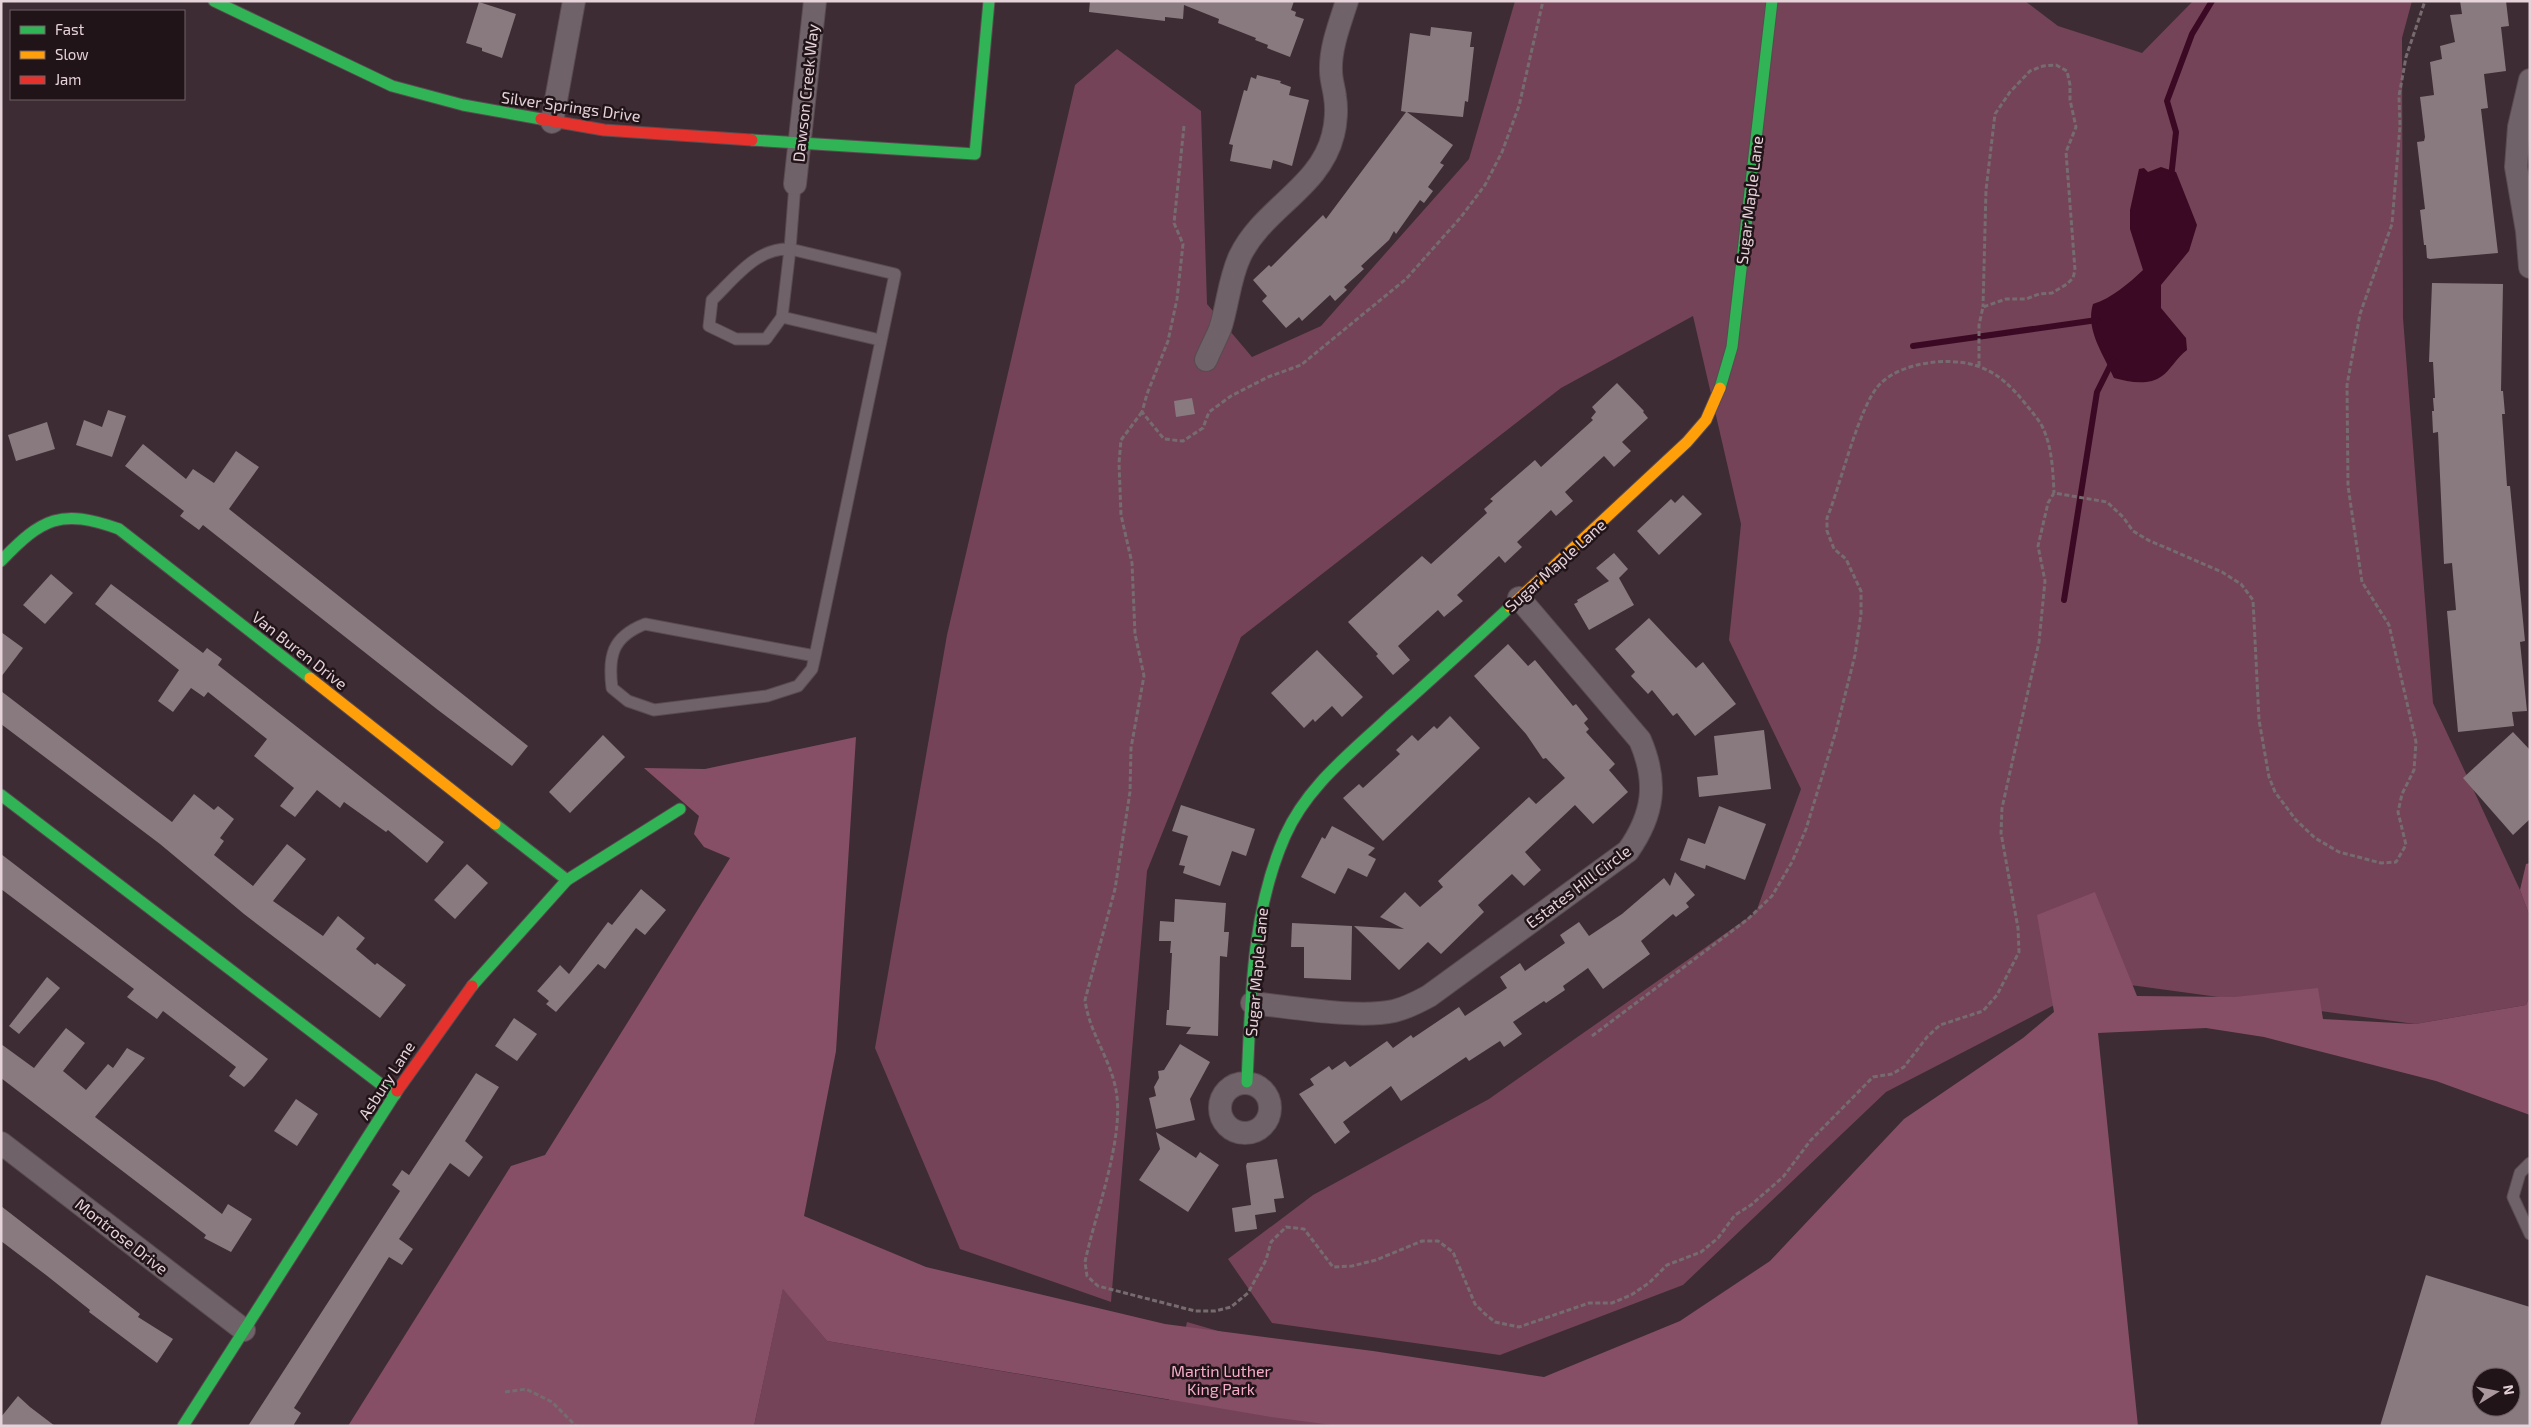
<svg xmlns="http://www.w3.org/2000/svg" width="2531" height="1427" font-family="'Exo 2',sans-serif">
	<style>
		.green { fill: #744357 }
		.forest { fill: #864f65 }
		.water { fill: #3b0923 }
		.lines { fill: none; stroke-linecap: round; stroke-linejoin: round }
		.stream { stroke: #3b0923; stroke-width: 6 }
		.building { fill: #887a7f; fill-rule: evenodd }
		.lane-casing { stroke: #594b50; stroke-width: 13 }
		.street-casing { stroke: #594b50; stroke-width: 24 }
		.fast-casing { stroke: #594b50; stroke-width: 13 }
		.slow-casing { stroke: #594b50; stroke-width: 13 }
		.jam-casing { stroke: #594b50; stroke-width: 13 }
		.path { stroke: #766b6f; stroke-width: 3; stroke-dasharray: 5 2.5; stroke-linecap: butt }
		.lane { stroke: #6f6268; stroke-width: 11 }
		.street { stroke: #6f6268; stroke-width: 22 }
		.fast { stroke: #30b455; stroke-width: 11 }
		.slow { stroke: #ff9f0a; stroke-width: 11 }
		.jam { stroke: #e5322d; stroke-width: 11 }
		.labels { text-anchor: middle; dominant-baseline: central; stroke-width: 5; stroke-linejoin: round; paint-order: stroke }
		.street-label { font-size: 16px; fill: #e6d2d9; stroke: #211419 }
		.park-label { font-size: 16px; fill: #f6acc9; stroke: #211419 }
	</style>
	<rect width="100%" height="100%" fill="#3d2c33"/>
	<g class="green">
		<path d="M1515,1H2025L2058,26L2142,53L2193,1H2412L2402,38L2403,318L2433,703L2520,890L2530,917V996L2526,1005L2415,1024L2101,981L1886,1092L1683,1285L1500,1355L1272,1323L1228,1259L1313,1195L1489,1099L1756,912L1801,789L1729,640L1741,524L1693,316L1561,388L1241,637L1147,871L1111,1302L960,1249L875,1048L947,635L1075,85L1117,49L1201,111L1207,304L1252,357L1321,326L1469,159Z"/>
		<path d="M783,1288L827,1341L1169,1400L1187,1322L1549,1426H754Z"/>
	</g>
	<g class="forest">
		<path d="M856,737L836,1051L804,1216L926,1267L1165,1324L1373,1351L1544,1377L1680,1321L1770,1261L1904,1119L2023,1038L2054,1012L2037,915L2095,892L2137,996L2235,997L2318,988L2323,1019L2415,1024L2526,1005L2530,996V1115L2436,1081L2264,1037L2206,1028L2098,1033L2138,1426H1339L1271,1417L827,1341L783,1289L754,1426H348L511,1166L545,1155L730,858L704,847L694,834L699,816L644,768L705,769Z"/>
		<path d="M2530,863V917L2520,890L2526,864Z"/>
	</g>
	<path class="water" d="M2161,167L2176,172L2197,225L2189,251L2161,285V308L2186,338L2187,350C2177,357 2169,372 2162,376C2149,386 2129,382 2114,378C2104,355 2085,330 2093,304C2112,298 2128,284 2143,270L2130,229V210L2139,169L2144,168L2148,172Z"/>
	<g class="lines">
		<g class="stream">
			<path d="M2171,178L2176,132L2167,101L2192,34L2212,1"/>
			<path d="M1913,346L2097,320"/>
			<path d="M2064,600L2097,392L2113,360"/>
		</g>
	</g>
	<g class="building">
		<path d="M1090,1H1294L1291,10L1296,12L1295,16L1304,19L1290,57L1267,48L1268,45L1255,40L1256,38L1218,23L1219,19L1184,5L1183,19L1165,17V21L1089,12Z"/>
		<path d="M2460,1H2506L2509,26L2501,27L2506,71L2484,74L2488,108L2481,109L2498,253L2430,259L2427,258L2426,245H2424L2420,210L2425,209L2417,142L2424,141L2425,137L2420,97L2434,95L2430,62L2442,59L2440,46L2455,42L2450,15L2462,14Z"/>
		<path d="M479,2L516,14L502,58L482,51V48L466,43Z"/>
		<path d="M1431,27L1472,32L1470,47H1474L1468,102L1465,101L1463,117L1407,112L1453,145L1440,163L1444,165L1428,187L1433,191L1424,203L1420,200L1396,234L1394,231L1389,240L1361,266L1364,269L1344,287L1347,290L1335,301L1330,295L1302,321L1299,317L1286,328L1262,301L1267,296L1253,280L1269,265L1271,267L1323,215L1326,219L1406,112L1401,111L1410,33L1430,36Z"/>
		<path d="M1257,75L1281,81L1280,83L1291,87L1289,95L1309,100L1292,166L1273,160L1271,169L1230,161L1233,145L1229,144L1244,90L1247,91L1251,77L1256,79Z"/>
		<path d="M2432,283L2503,284L2501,391H2503L2505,414H2502L2507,486H2510L2525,641L2520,642L2527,711L2512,712L2514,726L2458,732L2447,611L2456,610L2452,563L2444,564L2438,432L2433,433L2432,411H2434L2433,398H2435L2433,362H2429Z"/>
		<path d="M1617,383L1644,411L1643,412L1648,418L1622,442L1631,451L1614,467L1604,456L1565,492L1573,501L1556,516L1551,510L1517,542L1522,547L1505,563L1499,556L1457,595L1463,601L1444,617L1438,610L1398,646L1410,660L1393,675L1376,656L1378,654L1348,622L1422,556L1431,564L1487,513L1484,509L1493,501L1490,499L1535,460L1541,467L1593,420L1591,418L1596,412L1592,407Z"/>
		<path d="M1192,398L1195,414L1176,417L1174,401Z"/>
		<path d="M108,410L126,416L112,457L76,445L84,420L102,427Z"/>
		<path d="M47,422L55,449L16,461L8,435Z"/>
		<path d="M143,444L186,479L193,469L214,483L236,451L259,467L229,509L528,746L512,766L438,710L203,525L199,530L180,516L184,511L125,466Z"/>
		<path d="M1683,495L1702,514L1659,555L1637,531L1671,499L1675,503Z"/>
		<path d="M1614,553L1628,569L1619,578L1634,605L1589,630L1574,604L1578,602L1577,600L1609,581L1596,568Z"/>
		<path d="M51,574L73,593L45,624L23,605Z"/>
		<path d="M111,584L203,653L207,648L222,659L218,665L444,842L427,863L388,830L386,832L344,802L340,808L317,790L295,817L280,806L294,788L254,756L267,739L208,692L204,697L191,688L173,712L158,701L179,670L95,604Z"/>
		<path d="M1649,618L1696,668L1703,662L1736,704L1695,736L1677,713L1673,716L1652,690L1648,694L1631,676L1635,672L1615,649Z"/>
		<path d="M1,632L23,648L1,677Z"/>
		<path d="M1508,644L1528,666L1535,660L1573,706L1576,704L1588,719L1584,723L1589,729L1586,732L1615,764L1609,770L1628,792L1593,824L1575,805L1525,852L1541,870L1524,886L1512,874L1478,905L1484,912L1441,954L1428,942L1399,970L1354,926L1404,929L1380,917L1405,892L1420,907L1443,887L1438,881L1529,797L1536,804L1565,778L1546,758L1543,759L1526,734L1474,676Z"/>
		<path d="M1317,650L1363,697L1342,717L1332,706L1315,722L1313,719L1304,728L1271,693Z"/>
		<path d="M1,691L172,822L194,794L214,810L218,806L234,819L220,838L224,841L214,855L253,886L287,844L306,859L273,901L323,936L338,916L365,938L356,949L375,965L377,963L406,985L380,1018L244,914L160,844L1,724Z"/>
		<path d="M1450,716L1480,748L1383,841L1343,798L1359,784L1363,788L1400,754L1396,750L1412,735L1418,741L1434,726L1437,729Z"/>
		<path d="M1764,730L1771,789L1699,797L1697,777L1718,775L1714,736Z"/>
		<path d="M2513,732L2530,750V819L2513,835L2463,778Z"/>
		<path d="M603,735L625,757L570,813L549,792Z"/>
		<path d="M1181,805L1255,829L1246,856L1232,851L1220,886L1183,873L1185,866L1179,865L1188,836L1172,831Z"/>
		<path d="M1719,806L1766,824L1745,880L1706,865L1705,869L1680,860L1688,838L1705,844Z"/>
		<path d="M1332,826L1375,848L1368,855L1376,859L1367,877L1348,868L1335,894L1301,877L1322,837L1325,839Z"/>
		<path d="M1,854L268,1059L252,1079L244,1087L229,1076L236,1067L163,1011L157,1019L127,997L134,989L1,889Z"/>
		<path d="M467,864L488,883L455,919L434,900Z"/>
		<path d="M1675,872L1695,895L1686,903L1689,907L1676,917L1673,914L1641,941L1650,954L1603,989L1588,968L1563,986L1565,990L1546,1003L1544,1001L1513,1022L1522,1034L1504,1047L1500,1041L1469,1061L1466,1057L1401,1101L1391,1086L1343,1122L1350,1132L1335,1144L1299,1094L1314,1085L1310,1079L1329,1066L1332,1070L1345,1061L1350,1067L1387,1041L1393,1048L1411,1035L1413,1038L1459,1007L1465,1016L1507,988L1500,977L1520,963L1525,971L1565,943L1560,935L1579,922L1589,936L1622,914L1664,878L1670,886Z"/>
		<path d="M641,889L666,910L645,935L636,928L605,969L598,964L556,1012L546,1004L549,1001L537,991L560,965L569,974L608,922L612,925Z"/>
		<path d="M1175,899L1226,903L1224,932H1229L1227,957L1220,956L1218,1036L1186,1034L1191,1027L1166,1025L1167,1010H1169L1172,953H1170L1171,941H1159L1160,921L1174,922Z"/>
		<path d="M1292,923L1352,926L1351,980L1304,978V947H1291Z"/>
		<path d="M47,977L60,988L19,1034L9,1026Z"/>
		<path d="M514,1018L537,1034L517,1061L495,1046Z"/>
		<path d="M66,1028L85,1043L63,1071L86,1090L108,1064L113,1068L127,1048L145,1058L95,1117L222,1214L228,1204L252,1219L231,1252L204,1238L206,1235L1,1078V1044L34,1068Z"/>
		<path d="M1180,1044L1210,1062L1190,1099L1195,1120L1156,1129L1149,1098L1156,1096L1154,1087L1159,1078L1158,1071L1164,1070Z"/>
		<path d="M476,1073L499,1087L465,1141L483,1157L469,1177L450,1163L399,1239L413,1249L402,1265L389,1257L294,1408L301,1413L293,1426H248L400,1191L392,1185L402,1170L409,1175Z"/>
		<path d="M296,1099L318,1114L297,1146L274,1131Z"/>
		<path d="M1156,1132L1196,1158L1200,1152L1219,1165L1188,1212L1139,1180L1160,1149Z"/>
		<path d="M1277,1159L1284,1198L1274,1199L1276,1212L1255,1215L1257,1229L1235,1232L1232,1208L1251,1205L1246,1166L1247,1163Z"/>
		<path d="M1,1206L140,1314L138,1317L173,1339L157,1363L89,1312L90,1310L46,1275L1,1241Z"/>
		<path d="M2426,1275L2530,1307V1426H2380ZM2481,1377H2511V1407H2481Z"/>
		<path d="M18,1396L30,1407L55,1426H1V1417Z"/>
	</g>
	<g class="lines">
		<g class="lane-casing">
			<g id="lane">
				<path d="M795,184L790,249L895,274L815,656L812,669L798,686L767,696L654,710L628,701L612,688C608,656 612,637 645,624L815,656"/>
				<path d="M782,317L766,339H736L709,326L712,300C734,279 757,247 790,249L782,317L880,340"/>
				<path d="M2530,1163L2520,1173L2513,1197L2530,1234"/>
			</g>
		</g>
		<g class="street-casing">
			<g id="street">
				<path d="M2530,80L2519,127L2516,167L2527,231L2530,267"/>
				<path d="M552,122L574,1"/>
				<path d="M795,184L815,1"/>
				<path d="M1206,360C1210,350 1216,339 1220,329C1228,305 1229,279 1240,256C1263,208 1320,188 1333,135C1336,124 1337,108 1335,97C1334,88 1331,80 1331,71C1330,48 1340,23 1347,1"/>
				<path d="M1252,1003C1291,1007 1357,1019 1394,1011C1407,1008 1418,1002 1429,996L1628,851C1654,814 1658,782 1640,740L1519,598"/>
				<circle cx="1245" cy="1108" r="25"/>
				<path d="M1,1143L244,1330"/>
			</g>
		</g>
		<g class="fast-casing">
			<g id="fast">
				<path d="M214,1L392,86L463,105L541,119"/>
				<path d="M752,140L975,154L989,1"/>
				<path d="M1720,388L1732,347L1772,1"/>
				<path d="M1,561C42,518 61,508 119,529L310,678"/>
				<path d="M1,795L395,1095"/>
				<path d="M495,824L567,880"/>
				<path d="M472,986L567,880L680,809"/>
				<path d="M1247,1082C1251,999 1251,913 1285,836C1307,786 1351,753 1389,717C1430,681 1470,644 1510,607"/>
				<path d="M183,1426L397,1091"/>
			</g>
		</g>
		<g class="slow-casing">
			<g id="slow">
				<path d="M1510,607L1687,442L1706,420L1720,388"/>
				<path d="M310,678L495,824"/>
			</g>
		</g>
		<g class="jam-casing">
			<g id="jam">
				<path d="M541,119L604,130L752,140"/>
				<path d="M397,1091L472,986"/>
			</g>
		</g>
		<g class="path">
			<path d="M1184,126L1174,223L1183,244L1177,299L1168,341L1147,394L1142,412L1164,439L1183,441L1203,428L1209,412L1231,396L1268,377L1301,365L1406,279L1461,217L1485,185L1502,152L1519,106L1543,1"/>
			<path d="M1979,366V325L1983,307L2006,299H2026L2039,294L2052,293L2067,284L2073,278L2075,270L2066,152L2076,127L2070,100V85L2067,71L2056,65L2043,66L2030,71L2010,92L1995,114L1986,190L1983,307"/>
			<path d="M1142,412L1121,440L1119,463L1121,515L1132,563L1135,634L1144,676L1131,748L1130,792L1115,889L1085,1000C1089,1032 1110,1058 1116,1090C1125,1138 1095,1214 1085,1262L1087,1276L1098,1286L1195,1311H1215L1231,1307L1248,1293L1266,1260L1271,1242L1286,1227L1304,1229L1333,1267L1352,1266L1376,1260L1422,1241H1438L1453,1252L1475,1304L1485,1314L1495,1322L1519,1327L1589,1303H1612L1631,1295L1649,1283L1667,1265L1701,1252L1718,1238L1735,1215L1751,1205L1783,1177L1810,1141L1873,1077L1892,1074L1904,1067L1927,1037L1940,1025L1983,1011L1997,995L2019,952L2018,928L2001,833L2002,808L2039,642L2045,581L2038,546L2048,503L2054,493L2107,502L2123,517L2133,531L2148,540L2222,572L2241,584L2253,600L2259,720L2269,777L2275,792L2296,820L2315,838L2339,852L2381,863L2396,862L2406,845L2398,812L2402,794L2414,770L2416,742L2389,625L2362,582L2348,486L2347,385L2360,314L2392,224L2400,126L2399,96L2406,57L2425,1"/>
			<path d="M1592,1036L1748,919L1772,896L1792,862L1806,829L1836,731L1855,655L1861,614V591L1846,559L1834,549L1827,531V518C1840,487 1859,405 1880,384C1894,370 1916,364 1935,362C1976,359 1999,371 2024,402C2030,410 2037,417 2042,426C2052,446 2053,471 2054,493"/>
			<path d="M505,1392L526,1389L552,1402L576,1426"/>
		</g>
		<use href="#lane" class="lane"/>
		<use href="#street" class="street"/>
		<use href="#fast" class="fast"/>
		<use href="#slow" class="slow"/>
		<use href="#jam" class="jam"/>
	</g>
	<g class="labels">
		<g class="street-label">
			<text transform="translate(805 93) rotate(-84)">Dawson Creek Way</text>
			<text transform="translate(571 106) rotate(8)">Silver Springs Drive</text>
			<text transform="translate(1749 200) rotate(-83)">Sugar Maple Lane</text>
			<text transform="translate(1555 565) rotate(-42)">Sugar Maple Lane</text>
			<text transform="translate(300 650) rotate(38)">Van Buren Drive</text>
			<text transform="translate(1578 886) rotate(-37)">Estates Hill Circle</text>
			<text transform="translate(1256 972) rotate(-85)">Sugar Maple Lane</text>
			<text transform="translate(386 1080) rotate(-57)">Asbury Lane</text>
			<text transform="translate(122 1236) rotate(38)">Montrose Drive</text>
		</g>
		<g class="park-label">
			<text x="1221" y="1370">Martin Luther<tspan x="1221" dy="18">King Park</tspan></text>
		</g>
	</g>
	<rect width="2531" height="1427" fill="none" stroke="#e6d2d9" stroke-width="5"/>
	<rect x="10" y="10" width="175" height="90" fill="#211419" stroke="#706066"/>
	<rect x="20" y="26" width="25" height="8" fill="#30b455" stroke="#706066"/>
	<text x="55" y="35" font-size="15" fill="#e6d2d9">Fast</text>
	<rect x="20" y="51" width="25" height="8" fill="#ff9f0a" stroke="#706066"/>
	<text x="55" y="60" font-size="15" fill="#e6d2d9">Slow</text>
	<rect x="20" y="76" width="25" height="8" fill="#e5322d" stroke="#706066"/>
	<text x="55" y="85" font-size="15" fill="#e6d2d9">Jam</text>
	<g transform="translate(2496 1392) rotate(80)"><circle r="24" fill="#211419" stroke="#706066"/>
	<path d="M0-4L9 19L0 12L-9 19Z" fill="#ab989f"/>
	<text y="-8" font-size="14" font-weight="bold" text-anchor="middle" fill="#e6d2d9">N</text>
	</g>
</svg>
